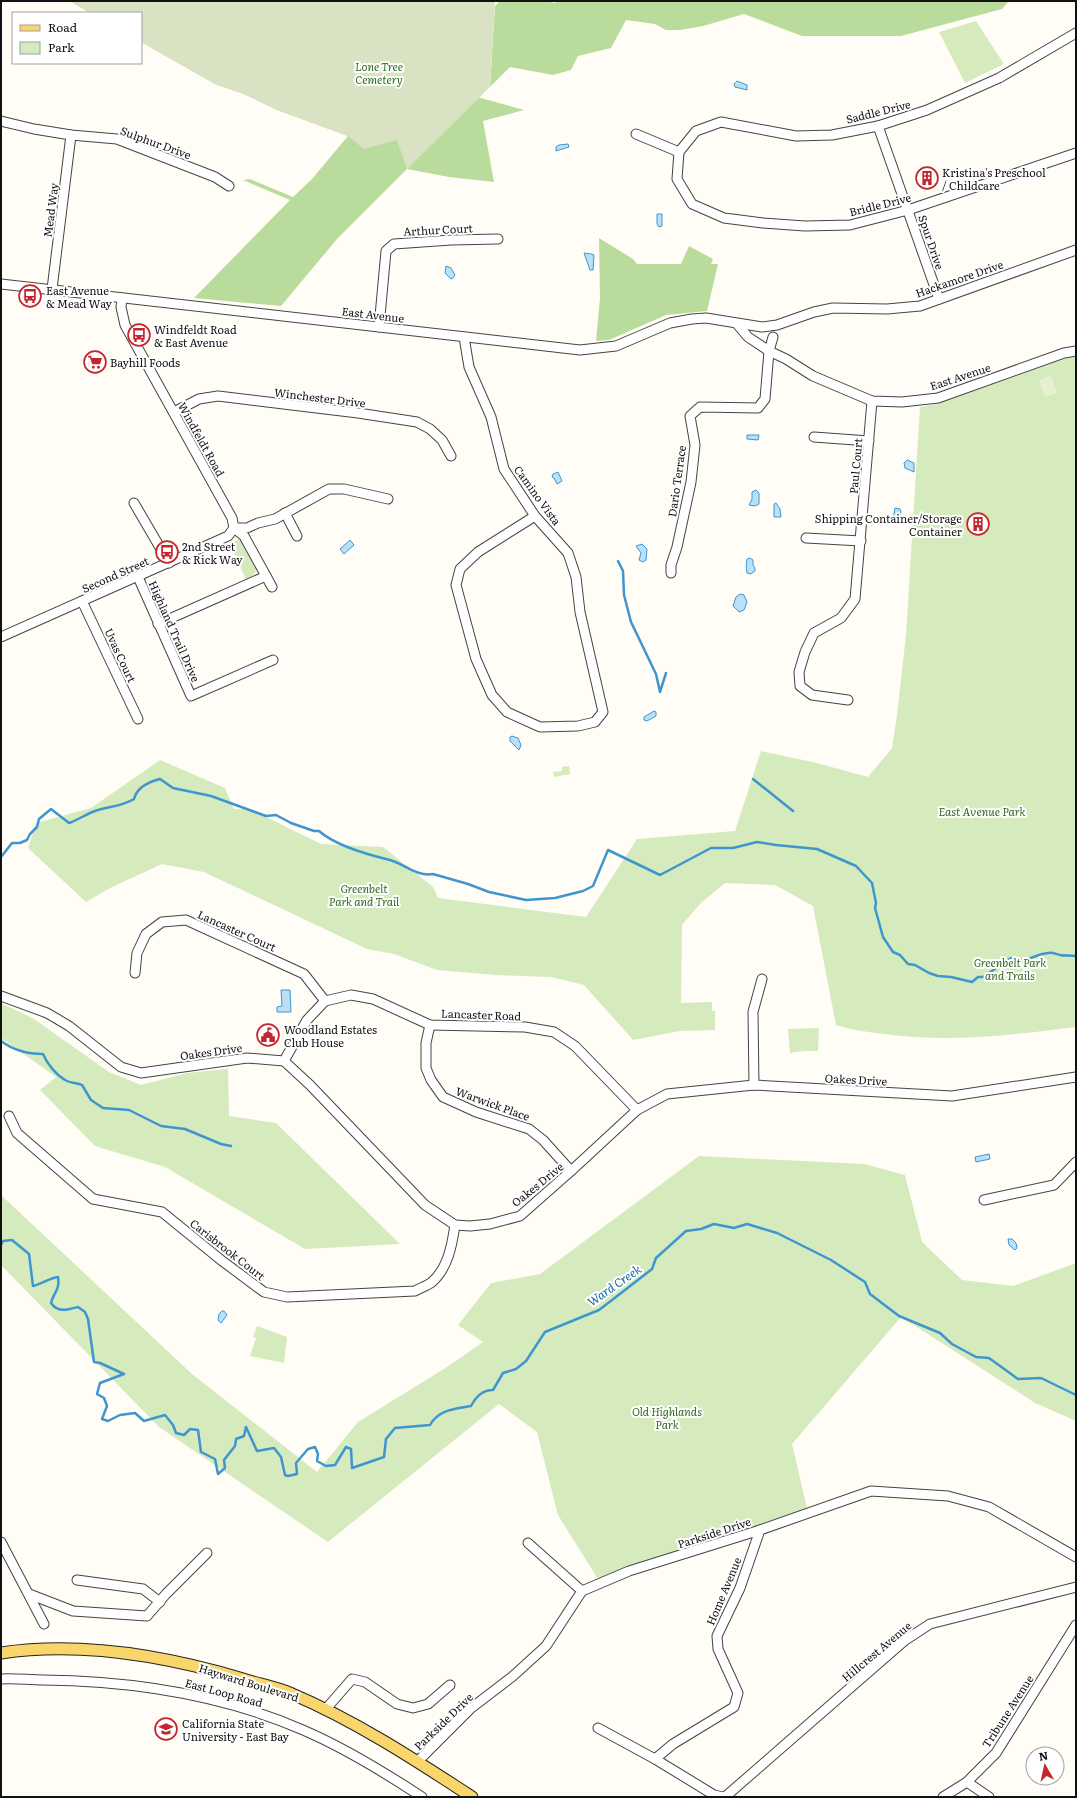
<svg xmlns="http://www.w3.org/2000/svg" width="1077" height="1798" font-family="Literata,serif">
	<style>
		.green { fill: #d5ebbd }
		.forest { fill: #b9dc9c }
		.cemetery { fill: #d9e3c4 }
		.pitch { fill: #e6f2cf }
		.water { fill: #b9e0f7; stroke: #3f96cf }
		.lines { fill: none; stroke-linecap: round; stroke-linejoin: round }
		.stream { stroke: #3f96cf; stroke-width: 2.5 }
		.minor-casing { stroke: #444; stroke-width: 11 }
		.major-casing { stroke: #222; stroke-width: 13 }
		.minor { stroke: #fff; stroke-width: 9 }
		.major { stroke: #f9d66b; stroke-width: 11 }
		.labels { text-anchor: middle; dominant-baseline: central; stroke-width: 4; stroke-linejoin: round; paint-order: stroke }
		.park-label { font-size: 11px; font-style: italic; fill: #2f6b1f; stroke: #fff }
		.street-label { font-size: 11px; fill: #111; stroke: #fff }
		.poi-label { font-size: 11px; fill: #111; stroke: #fff; text-anchor: start }
		.water-label { font-size: 12px; font-style: italic; fill: #1768a6; stroke: #fff }
	</style>
	<rect width="100%" height="100%" fill="#fffdf5"/>
	<g class="green">
		<path d="M976,21L1004,64L965,83L939,32Z"/>
		<path d="M1073,356H1076V1027C1011,1035 950,1043 884,1034C867,1032 851,1030 836,1025L813,906L775,885L725,883L701,903L682,925L681,1003L712,1002V1011H715V1030L680,1031L633,1040L584,985L551,977L496,975L437,970L394,954L367,949L204,872L162,864L110,888L86,902L28,848L36,823L91,808L160,760L225,788L234,809H250L321,844L383,847L433,887L438,898L586,917L637,839L735,831L761,751L817,763L868,777L892,748L897,715L906,635L920,407L936,404Z"/>
		<path d="M239,539L242,540L256,568C256,575 251,577 246,580L230,543Z"/>
		<path d="M569,766L570,774L554,777L553,772L562,771V767Z"/>
		<path d="M1,1003L34,1019L109,1072L141,1085L187,1073L228,1069L229,1116L276,1123L400,1244L305,1249L165,1167L95,1146L40,1090L56,1077L1,1038Z"/>
		<path d="M819,1028L818,1051H804L790,1053L788,1029Z"/>
		<path d="M699,1156L864,1164L905,1175L922,1242L962,1280L1013,1286L1076,1263V1421L1035,1403L901,1317L792,1444L808,1512L601,1584L558,1515L537,1432L499,1404L328,1542L159,1427L1,1265V1195L192,1374L317,1472L358,1422L447,1367L483,1342L458,1325L491,1283L540,1274Z"/>
		<path d="M257,1326L287,1337L284,1363L250,1356L256,1338L253,1337Z"/>
	</g>
	<g class="forest">
		<path d="M70,1H169L481,98L524,110L483,121L494,182L449,177L407,169L337,239L281,306L194,298L290,200L243,180L250,179L293,197L312,179L348,136L277,110L244,94L217,85L141,42V13H90Z"/>
		<path d="M500,1H545L555,3L557,1H1009L1002,9L901,36H802L744,14L703,26L680,30H666L655,24L626,20L611,48L578,56L571,70L553,75L510,67L490,87L495,6Z"/>
		<path d="M599,238L633,259L637,264H681L689,246L713,259L711,264H718L707,311L666,315L609,340L596,341L600,298Z"/>
	</g>
	<path class="cemetery" d="M70,1H495L490,87L407,169L397,140L364,149L348,136L277,110L244,94L217,85L141,42V13H90Z"/>
	<path class="pitch" d="M1051,376L1057,393L1045,397L1039,380Z"/>
	<g class="water">
		<path d="M737,81L747,85V90L735,87L734,84Z"/>
		<path d="M568,144L569,147L556,151V147L559,145Z"/>
		<path d="M657,214H662V226L659,227L657,224Z"/>
		<path d="M584,253L591,254L594,255L593,270H590Z"/>
		<path d="M446,266L451,268L455,275L453,278L451,279L445,273Z"/>
		<path d="M747,435H759L758,440L747,439Z"/>
		<path d="M907,460L914,463V472L905,468L904,463Z"/>
		<path d="M558,472L562,481L557,484L554,478L552,477L553,474Z"/>
		<path d="M756,490L759,493V504L755,506L749,505L752,499V492Z"/>
		<path d="M776,503L780,509L781,517H774V504Z"/>
		<path d="M895,508L900,509L901,512L897,522L893,520Z"/>
		<path d="M350,540L354,545L344,554L340,549Z"/>
		<path d="M642,544L647,549L646,560L643,562L639,560L641,553L636,546Z"/>
		<path d="M750,558L753,560V565L755,568V571L751,574L747,573C746,569 746,562 747,559Z"/>
		<path d="M740,594L744,595L747,602L744,610L739,612L733,606L736,597Z"/>
		<path d="M654,711L656,712V716L647,721L644,720V717Z"/>
		<path d="M512,736L518,738L521,745L519,750L510,741V737Z"/>
		<path d="M281,990H290L291,1012H277V1007L282,1006Z"/>
		<path d="M989,1154L990,1159L976,1162L975,1157Z"/>
		<path d="M1008,1239H1012L1016,1243L1017,1248L1015,1250L1009,1245Z"/>
		<path d="M222,1311H224L227,1315L221,1323L218,1320L219,1314Z"/>
	</g>
	<g class="lines">
		<g class="stream">
			<path d="M618,561L623,571L624,595L631,622L656,674L660,692L666,673"/>
			<path d="M753,779L793,811"/>
			<path d="M1,857L12,843H20L27,840L30,834L37,827L39,819L51,809L69,823C78,820 86,814 95,811C109,806 121,807 134,799C137,787 148,782 160,779L173,788L211,796L266,816L276,815L291,823L314,831H319C336,846 369,855 390,860C404,864 417,877 433,874L468,884L489,892L526,900L555,898L583,891L593,886L608,850L660,875L711,848H733L757,842L776,845L817,849L856,866L872,883L876,903L875,908L883,937L893,952L900,955L908,964L915,965L929,973L938,976L951,977L972,982L978,977H983L1011,958C1032,964 1031,954 1048,953C1052,952 1056,954 1060,955C1065,956 1071,955 1076,956"/>
			<path d="M1,1041C13,1050 28,1054 43,1054C47,1064 57,1076 67,1081C71,1083 78,1083 82,1085L91,1100L103,1108L129,1110L161,1126L185,1129L221,1144L231,1146"/>
			<path d="M1,1245L3,1241L12,1240L29,1254L33,1286C42,1284 49,1278 58,1277C60,1291 54,1291 51,1303C58,1313 67,1310 78,1307L85,1312L88,1319L94,1362L100,1363L124,1374L100,1383L97,1394L104,1398L107,1406L102,1419L108,1421L120,1415L135,1413L144,1421L165,1415L173,1425L176,1433L184,1435L190,1429L198,1430L201,1452L215,1459L218,1474L225,1468L224,1460L235,1446L236,1439L244,1436L246,1427L257,1451L274,1448L281,1457L285,1475L288,1476L297,1474L296,1463L308,1449L315,1447L318,1454L317,1461L326,1466L335,1465L346,1447L351,1449L352,1468L384,1457L386,1439L395,1428L430,1425C439,1409 456,1409 471,1406C476,1397 482,1390 493,1390L503,1373L516,1369L526,1361L545,1332L599,1310L616,1297L652,1269L656,1258L686,1231L701,1229L714,1224L734,1228L747,1224L777,1233L831,1260L865,1282L870,1294L899,1316L940,1333L952,1344L976,1357L989,1358L1018,1379L1041,1378L1076,1395"/>
		</g>
		<g class="minor-casing">
			<g id="minor">
				<path d="M1,121L34,129L71,135L117,139L215,177L229,186"/>
				<path d="M878,126L939,299"/>
				<path d="M636,134L679,152"/>
				<path d="M679,152L677,179L692,204L724,218L763,223L805,226L850,225L908,210L1076,153"/>
				<path d="M679,152L696,131L721,122L796,136L832,135L878,126L927,110L999,78L1076,33"/>
				<path d="M1,284L580,350L616,346L670,323L692,319L706,318L762,327L777,325L814,312L833,308L887,309L920,306L1076,250"/>
				<path d="M52,289L71,135"/>
				<path d="M122,298L121,307L125,325L232,518L234,528L244,536L272,587"/>
				<path d="M737,324L748,337L769,351L786,359L813,376L872,401L902,402L938,398L1064,353L1076,351"/>
				<path d="M379,327L386,251L394,244L451,240L498,239"/>
				<path d="M464,337L469,367L491,417L504,469L535,516L568,553L576,577L580,612L603,712L595,722L578,726L540,727L507,712L492,695L476,659L456,585L460,569L478,552L535,516"/>
				<path d="M174,412L199,399L218,396L358,413L417,422L430,429L442,440L451,456"/>
				<path d="M814,437L869,441"/>
				<path d="M134,503L169,563"/>
				<path d="M285,513L297,536"/>
				<path d="M234,528H247L258,523L275,519L329,489H344L388,499"/>
				<path d="M806,538L861,541"/>
				<path d="M671,573V565L677,547L691,482L695,445L690,416L700,407L758,408L765,399L769,351L773,337"/>
				<path d="M138,577L191,696L273,660"/>
				<path d="M82,601L138,719"/>
				<path d="M158,624L266,576"/>
				<path d="M1,637L228,536L234,528"/>
				<path d="M848,700L812,695L800,686L799,672L805,652L814,633L841,618L855,599L872,401"/>
				<path d="M135,973L137,953L146,934L162,922L186,920L304,974L325,1001"/>
				<path d="M1,996L47,1013L69,1026L121,1067L141,1073L247,1058L284,1061L310,1085L425,1205L455,1225L470,1226L490,1224L520,1216L571,1171L637,1110L667,1094L754,1085L952,1096L1076,1077"/>
				<path d="M430,1025L426,1043V1068L431,1080L443,1097L476,1112L529,1129L543,1140L571,1171"/>
				<path d="M284,1061L307,1020L325,1001L351,995L373,999L430,1025L525,1027L554,1032L575,1046L637,1110"/>
				<path d="M754,1085L753,1012L762,979"/>
				<path d="M9,1116L17,1133L93,1199L162,1212L221,1260L264,1292L287,1297L415,1291C420,1288 427,1286 432,1282C448,1268 452,1245 455,1225"/>
				<path d="M984,1200L1054,1185L1076,1162"/>
				<path d="M1,1542L44,1624"/>
				<path d="M528,1543L582,1591"/>
				<path d="M77,1580L143,1589L160,1602"/>
				<path d="M29,1594L73,1611L147,1616L166,1594L207,1553"/>
				<path d="M1,1679C15,1678 29,1680 43,1680C132,1681 221,1694 303,1730C345,1748 384,1772 422,1797"/>
				<path d="M325,1710L352,1679L365,1682L397,1704L413,1708L428,1704L450,1685"/>
				<path d="M598,1728L655,1759L714,1795L723,1797"/>
				<path d="M655,1759L673,1744L734,1707L738,1693L718,1649L717,1636L740,1588L760,1530"/>
				<path d="M417,1762L470,1709L513,1676L546,1646L582,1591L629,1571L760,1530L871,1491L948,1496L989,1507L1076,1557"/>
				<path d="M967,1782L989,1797"/>
				<path d="M725,1797L904,1641L930,1624L1076,1587"/>
				<path d="M943,1797L967,1782L996,1753L1076,1625"/>
			</g>
		</g>
		<g class="major-casing">
			<path id="major" d="M1,1653C82,1641 166,1656 243,1679C259,1684 275,1687 290,1693C354,1720 414,1759 472,1797"/>
		</g>
		<use href="#minor" class="minor"/>
		<use href="#major" class="major"/>
	</g>
	<defs>
		<g id="building-ring" transform="scale(1.15)"><circle r="9.5" fill="#fff" stroke="#c4262e" stroke-width="1.5"/><path d="M-4-6H4V6H1V3H-1V6H-4ZM-2.5-4.3h1.7v1.8h-1.7ZM.8-4.3h1.7v1.8H.8ZM-2.5-1h1.7V.8h-1.7ZM.8-1h1.7V.8H.8Z" fill="#c4262e"/></g>
		<g id="bus-ring" transform="scale(1.15)"><circle r="9.5" fill="#fff" stroke="#c4262e" stroke-width="1.5"/><path d="M-5-6H5V4H4V6H2V4H-2V6H-4V4H-5ZM-3.5-4V0h7V-4ZM-3.5 1.2v1.5H-2V1.2ZM2 1.2v1.5H3.5V1.2Z" fill="#c4262e"/></g>
		<g id="supermarket-ring" transform="scale(1.15)"><circle r="9.5" fill="#fff" stroke="#c4262e" stroke-width="1.5"/><path d="M-6-5.5h2.5l.6 2H6L4.5 2H-2.5L-4.4-4H-6ZM-1.5 3.2a1.3 1.3 0 1 0 .1 0ZM3 3.2a1.3 1.3 0 1 0 .1 0Z" fill="#c4262e"/></g>
		<g id="civic-ring" transform="scale(1.15)"><circle r="9.5" fill="#fff" stroke="#c4262e" stroke-width="1.5"/><path d="M-.6-6.5H3V-4.5H.6V-3L4-1V1h2V6H-6V1h2V-1L-.6-3ZM-1.2 2.5V6h2.4V2.5Z" fill="#c4262e"/></g>
		<g id="university-ring" transform="scale(1.15)"><circle r="9.5" fill="#fff" stroke="#c4262e" stroke-width="1.5"/><path d="M0-5L7-2L0 1L-7-2ZM-4 1L0 2.5L4 1V4Q0 6-4 4Z" fill="#c4262e"/></g>
	</defs>
	<g fill-rule="evenodd">
		<use href="#building-ring" x="927" y="178"/>
		<use href="#bus-ring" x="30" y="296"/>
		<use href="#bus-ring" x="139" y="335"/>
		<use href="#supermarket-ring" x="95" y="362"/>
		<use href="#building-ring" x="978" y="524"/>
		<use href="#bus-ring" x="167" y="552"/>
		<use href="#civic-ring" x="268" y="1035"/>
		<use href="#university-ring" x="166" y="1729"/>
	</g>
	<g class="labels">
		<g class="park-label">
			<text x="379" y="66">Lone Tree<tspan x="379" dy="13">Cemetery</tspan></text>
			<text x="982" y="811">East Avenue Park</text>
			<text x="364" y="888">Greenbelt<tspan x="364" dy="13">Park and Trail</tspan></text>
			<text x="1010" y="962">Greenbelt Park<tspan x="1010" dy="13">and Trails</tspan></text>
			<text x="667" y="1411">Old Highlands<tspan x="667" dy="13">Park</tspan></text>
		</g>
		<g class="street-label">
			<text transform="translate(878 111) rotate(-14)">Saddle Drive</text>
			<text transform="translate(156 142) rotate(20)">Sulphur Drive</text>
			<text transform="translate(880 204) rotate(-14)">Bridle Drive</text>
			<text transform="translate(50 210) rotate(-83)">Mead Way</text>
			<text transform="translate(438 229) rotate(-3)">Arthur Court</text>
			<text transform="translate(932 242) rotate(71)">Spur Drive</text>
			<text transform="translate(959 278) rotate(-19)">Hackamore Drive</text>
			<text transform="translate(373 314) rotate(7)">East Avenue</text>
			<text transform="translate(960 376) rotate(-18)">East Avenue</text>
			<text transform="translate(320 397) rotate(7)">Winchester Drive</text>
			<text transform="translate(202 439) rotate(61)">Windfeldt Road</text>
			<text transform="translate(855 466) rotate(-85)">Paul Court</text>
			<text transform="translate(676 481) rotate(-82)">Dario Terrace</text>
			<text transform="translate(538 495) rotate(54)">Camino Vista</text>
			<text transform="translate(115 574) rotate(-24)">Second Street</text>
			<text transform="translate(175 631) rotate(66)">Highland Trail Drive</text>
			<text transform="translate(121 655) rotate(65)">Uvas Court</text>
			<text transform="translate(237 930) rotate(24)">Lancaster Court</text>
			<text transform="translate(481 1014) rotate(2)">Lancaster Road</text>
			<text transform="translate(211 1051) rotate(-8)">Oakes Drive</text>
			<text transform="translate(856 1079) rotate(3)">Oakes Drive</text>
			<text transform="translate(493 1103) rotate(20)">Warwick Place</text>
			<text transform="translate(537 1184) rotate(-39)">Oakes Drive</text>
			<text transform="translate(228 1249) rotate(38)">Carisbrook Court</text>
			<text transform="translate(714 1532) rotate(-18)">Parkside Drive</text>
			<text transform="translate(723 1591) rotate(-67)">Home Avenue</text>
			<text transform="translate(876 1651) rotate(-40)">Hillcrest Avenue</text>
			<text transform="translate(249 1682) rotate(17)">Hayward Boulevard</text>
			<text transform="translate(224 1692) rotate(15)">East Loop Road</text>
			<text transform="translate(1007 1711) rotate(-57)">Tribune Avenue</text>
			<text transform="translate(443 1721) rotate(-44)">Parkside Drive</text>
		</g>
		<g class="poi-label">
			<text x="942" y="172">Kristina's Preschool<tspan x="942" dy="13">/ Childcare</tspan></text>
			<text x="46" y="290">East Avenue<tspan x="46" dy="13">&amp; Mead Way</tspan></text>
			<text x="154" y="329">Windfeldt Road<tspan x="154" dy="13">&amp; East Avenue</tspan></text>
			<text x="110" y="362">Bayhill Foods</text>
			<text x="962" y="518" text-anchor="end">Shipping Container/Storage<tspan x="962" dy="13">Container</tspan></text>
			<text x="182" y="546">2nd Street<tspan x="182" dy="13">&amp; Rick Way</tspan></text>
			<text x="284" y="1029">Woodland Estates<tspan x="284" dy="13">Club House</tspan></text>
			<text x="182" y="1723">California State<tspan x="182" dy="13">University - East Bay</tspan></text>
		</g>
		<g class="water-label">
			<text transform="translate(614 1285) rotate(-35)">Ward Creek</text>
		</g>
	</g>
	<rect width="1077" height="1798" fill="none" stroke="#111111" stroke-width="4"/>
	<rect x="12" y="12" width="130" height="52" fill="#ffffff" stroke="#a0a0a0"/>
	<rect x="20" y="25" width="20" height="6" fill="#f9d66b" stroke="#a0a0a0"/>
	<text x="48" y="32" font-size="12" fill="#111111">Road</text>
	<rect x="20" y="42" width="20" height="12" fill="#d5ebbd" stroke="#a0a0a0"/>
	<text x="48" y="52" font-size="12" fill="#111111">Park</text>
	<g transform="translate(1045 1766) rotate(351)"><circle r="19" fill="#ffffff" stroke="#a0a0a0"/>
	<path d="M0-3L7 15L0 10L-7 15Z" fill="#c4262e"/>
	<text y="-6" font-size="11" font-weight="bold" text-anchor="middle" fill="#111111">N</text>
	</g>
</svg>
